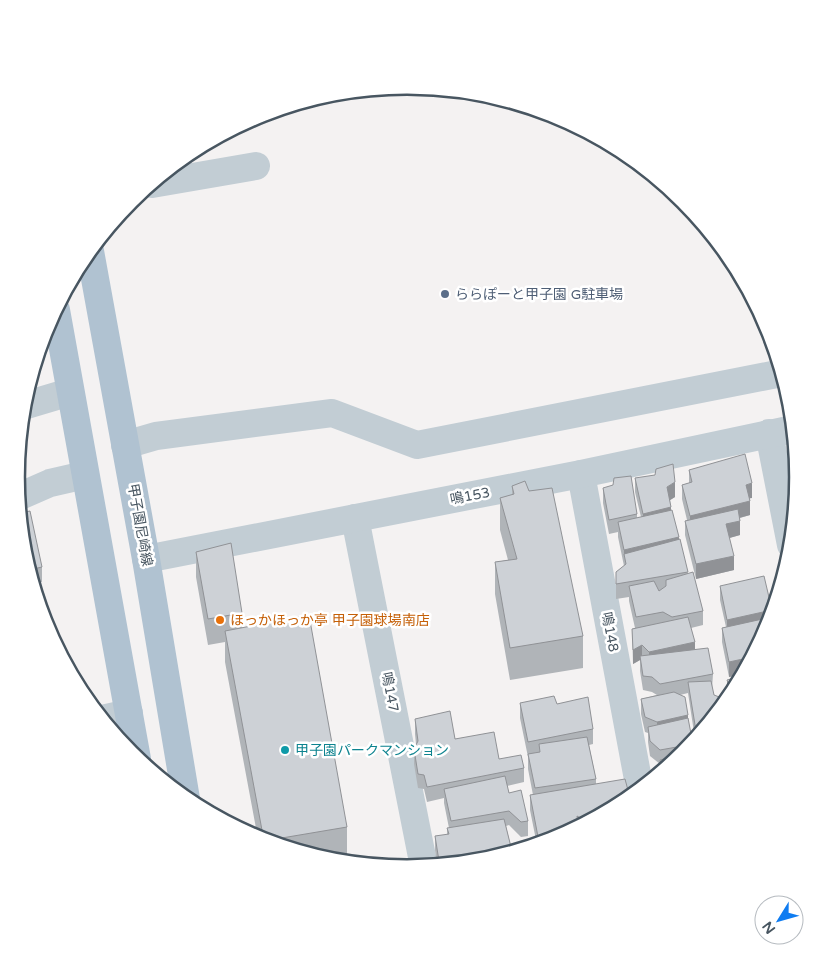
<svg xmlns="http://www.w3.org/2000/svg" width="814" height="955" font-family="'Varela Round','Noto Sans JP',sans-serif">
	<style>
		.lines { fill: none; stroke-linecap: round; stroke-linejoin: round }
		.minor { stroke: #c2cdd4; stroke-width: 28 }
		.major { stroke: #b0c2d1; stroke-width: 28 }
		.wall { fill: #b0b4b8 }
		.shaded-wall { fill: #909296 }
		.building { fill: #cdd1d6; stroke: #909296 }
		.service-dot { fill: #5c6f8a; stroke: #fff; stroke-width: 2 }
		.food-dot { fill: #e8710a; stroke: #fff; stroke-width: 2 }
		.culture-dot { fill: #0f9aa8; stroke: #fff; stroke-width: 2 }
		.labels { text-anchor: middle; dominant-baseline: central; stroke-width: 5; stroke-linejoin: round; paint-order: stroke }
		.service-label { font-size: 14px; fill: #4e5e75; stroke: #fff; text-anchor: start }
		.street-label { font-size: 14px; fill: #485661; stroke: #fff }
		.food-label { font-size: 14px; fill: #c56008; stroke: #fff; text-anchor: start }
		.culture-label { font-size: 14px; fill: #0d838f; stroke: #fff; text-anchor: start }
		.rim { fill: none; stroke: #485661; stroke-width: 2.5 }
	</style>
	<rect width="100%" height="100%" fill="#f4f2f2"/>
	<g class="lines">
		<g class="minor">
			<path d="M152,184L256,166"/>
			<path d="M23,406L70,392"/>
			<path d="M769,433L791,545"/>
			<path d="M125,445L156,436L332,413L417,445L782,373"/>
			<path d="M581,474L640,790"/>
			<path d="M18,497L50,483L85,475"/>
			<path d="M355,518L424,867"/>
			<path d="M146,559L581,474L793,429"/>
			<path d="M102,719L129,713"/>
		</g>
		<g class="major">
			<path d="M90,251L146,559L186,799"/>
			<path d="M56,310L137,759"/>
		</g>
	</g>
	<g class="wall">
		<path d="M794,461L798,478L797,489L794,475Z"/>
		<path d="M689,470L752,498H750V515L740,518V535L729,538L734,570L696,579L685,535V521L687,520L682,499V485L689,483Z"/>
		<path d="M635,478L675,497L670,500L671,510L688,574L703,611V625L691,628L695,649L713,674L712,689L714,695L724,705L695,739L688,693L680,695L688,718L692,743L683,754L660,773V764L650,756L648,742V733L645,732L641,714V699L657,695L652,692L643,690L640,671V660L633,664L632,629L635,628L629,601V597L616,599V572L624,566L618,537V532L609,534L603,503V488L637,514V518L641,517L635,492Z"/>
		<path d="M512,486L583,636V668L510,680L495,594V562L508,560L500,530V498L512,495Z"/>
		<path d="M196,552L242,613V627L347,827V859L334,861H330L258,839L225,662V642L208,645L196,577Z"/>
		<path d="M24,553L42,567V582L33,583Z"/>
		<path d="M720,586L772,615L768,627L743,674L729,677L722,642V628L726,627L720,600Z"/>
		<path d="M727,680L732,695L728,699L727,695Z"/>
		<path d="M520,703L557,704L593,729V744L589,745L596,779V784L629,799L624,803L556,839L537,845L530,810V795H533L528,769V757L520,718Z"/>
		<path d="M415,719L455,739L499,759L524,768V782L507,786L509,793L528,821V836L521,837L509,825L506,826L512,852L483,861L437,865L435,850V836L447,835V828H449L444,803V798L427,802L424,789L418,788L414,764V749L416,744L415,734Z"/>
	</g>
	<g class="shaded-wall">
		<path d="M675,482V497L667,502V487Z"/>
		<path d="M752,483V498L746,499V485Z"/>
		<path d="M750,501V515L690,531V516Z"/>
		<path d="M671,507V521L643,529V514Z"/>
		<path d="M740,521V535L726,539V524Z"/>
		<path d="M679,537V552L624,555V550Z"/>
		<path d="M734,556V570L696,579V564Z"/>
		<path d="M772,610V615L769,625L727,635V620Z"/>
		<path d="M695,642V657L649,667V652Z"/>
		<path d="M642,645V659L640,656V660L633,664V650Z"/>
		<path d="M752,657L743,674L729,677V662Z"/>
		<path d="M688,715V729L657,736V722Z"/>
		<path d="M692,739V743L688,749V745Z"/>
		<path d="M629,794V799L621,804V800Z"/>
		<path d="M556,839L539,844V842Z"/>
	</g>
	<g class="building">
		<path d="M745,454L752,483L746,485L750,501L690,516L682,485L692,482L689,470Z"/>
		<path d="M794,461H796L798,480Z"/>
		<path d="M673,464L675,482L667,487L671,507L643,514L635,478L655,475L656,469Z"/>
		<path d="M631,476L637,514L609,520L603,488L613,485L614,478Z"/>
		<path d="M525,481L529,491L552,488L583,636L510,648L495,562L517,559L500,498L514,494L512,486Z"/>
		<path d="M738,509L740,521L726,524L734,556L696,564L685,521Z"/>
		<path d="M672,510L679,537L624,550L618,522Z"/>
		<path d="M30,511L42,567L29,570L24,553L20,513Z"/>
		<path d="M680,539L688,572L616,584V572L626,564L624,554Z"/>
		<path d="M231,543L242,613L208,619L196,552Z"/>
		<path d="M693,572L703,611L672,617L663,612L636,617L629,586L654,581L659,591L666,586V580Z"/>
		<path d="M764,576L772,610L727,620L720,586Z"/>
		<path d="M309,615L347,827L264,841L225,631Z"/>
		<path d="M688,617L695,642L649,652L642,645L633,650L632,629Z"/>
		<path d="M767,618L768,626V627L752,657L729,662L722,628Z"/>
		<path d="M708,648L713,674L660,684L652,677L643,676L640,656Z"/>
		<path d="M742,676L732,695L727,680Z"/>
		<path d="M711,681L714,695L722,698L724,705L697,737L688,682Z"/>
		<path d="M674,692L685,697L688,715L657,722L645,717L641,699Z"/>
		<path d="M554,696L557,704L588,697L593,729L528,742L520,703Z"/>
		<path d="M450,711L455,739L494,732L499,759L521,755L524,768L427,787L424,775L418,774L414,749L418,741L415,719Z"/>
		<path d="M688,718L692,739L688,745L660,750L650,741L648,727Z"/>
		<path d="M587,737L596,779L535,788L528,754L540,752L539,744Z"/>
		<path d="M683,754L662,771L660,760Z"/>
		<path d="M505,776L509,793L521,790L528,821L521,822L509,811L451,821L444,789Z"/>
		<path d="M625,779L629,794L621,800L623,803L594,818L584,820L577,816L578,827L556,839L539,842L530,795Z"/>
		<path d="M504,819L512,851L488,856L489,859L483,861L451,864L453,863L439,861L435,836L449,834L447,828Z"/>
	</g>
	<circle class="service-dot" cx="445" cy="294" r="5"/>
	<circle class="food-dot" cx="220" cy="620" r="5"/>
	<circle class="culture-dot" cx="285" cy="750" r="5"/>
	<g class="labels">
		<g class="service-label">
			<text x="455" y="294">ららぽーと甲子園 G駐車場</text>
		</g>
		<g class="street-label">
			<text transform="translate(470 496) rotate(-11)">鳴153</text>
			<text transform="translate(140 525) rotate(80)">甲子園尼崎線</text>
			<text transform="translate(610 632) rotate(79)">鳴148</text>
			<text transform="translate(390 692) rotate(79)">鳴147</text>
		</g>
		<g class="food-label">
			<text x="230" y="620">ほっかほっか亭 甲子園球場南店</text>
		</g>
		<g class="culture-label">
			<text x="295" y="750">甲子園パークマンション</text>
		</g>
	</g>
	<path d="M0 0H814V955H0ZM25 477a382 382 0 1 1 764 0a382 382 0 1 1-764 0Z" fill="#fff" fill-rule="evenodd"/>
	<path class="rim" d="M25 477a382 382 0 1 1 764 0a382 382 0 1 1-764 0Z"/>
	<g transform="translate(779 920) rotate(233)"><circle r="24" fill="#ffffff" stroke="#b6bbc0"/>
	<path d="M0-4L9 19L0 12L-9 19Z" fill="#0f7cf1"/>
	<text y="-8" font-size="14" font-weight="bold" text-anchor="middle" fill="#485661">N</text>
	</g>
</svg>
